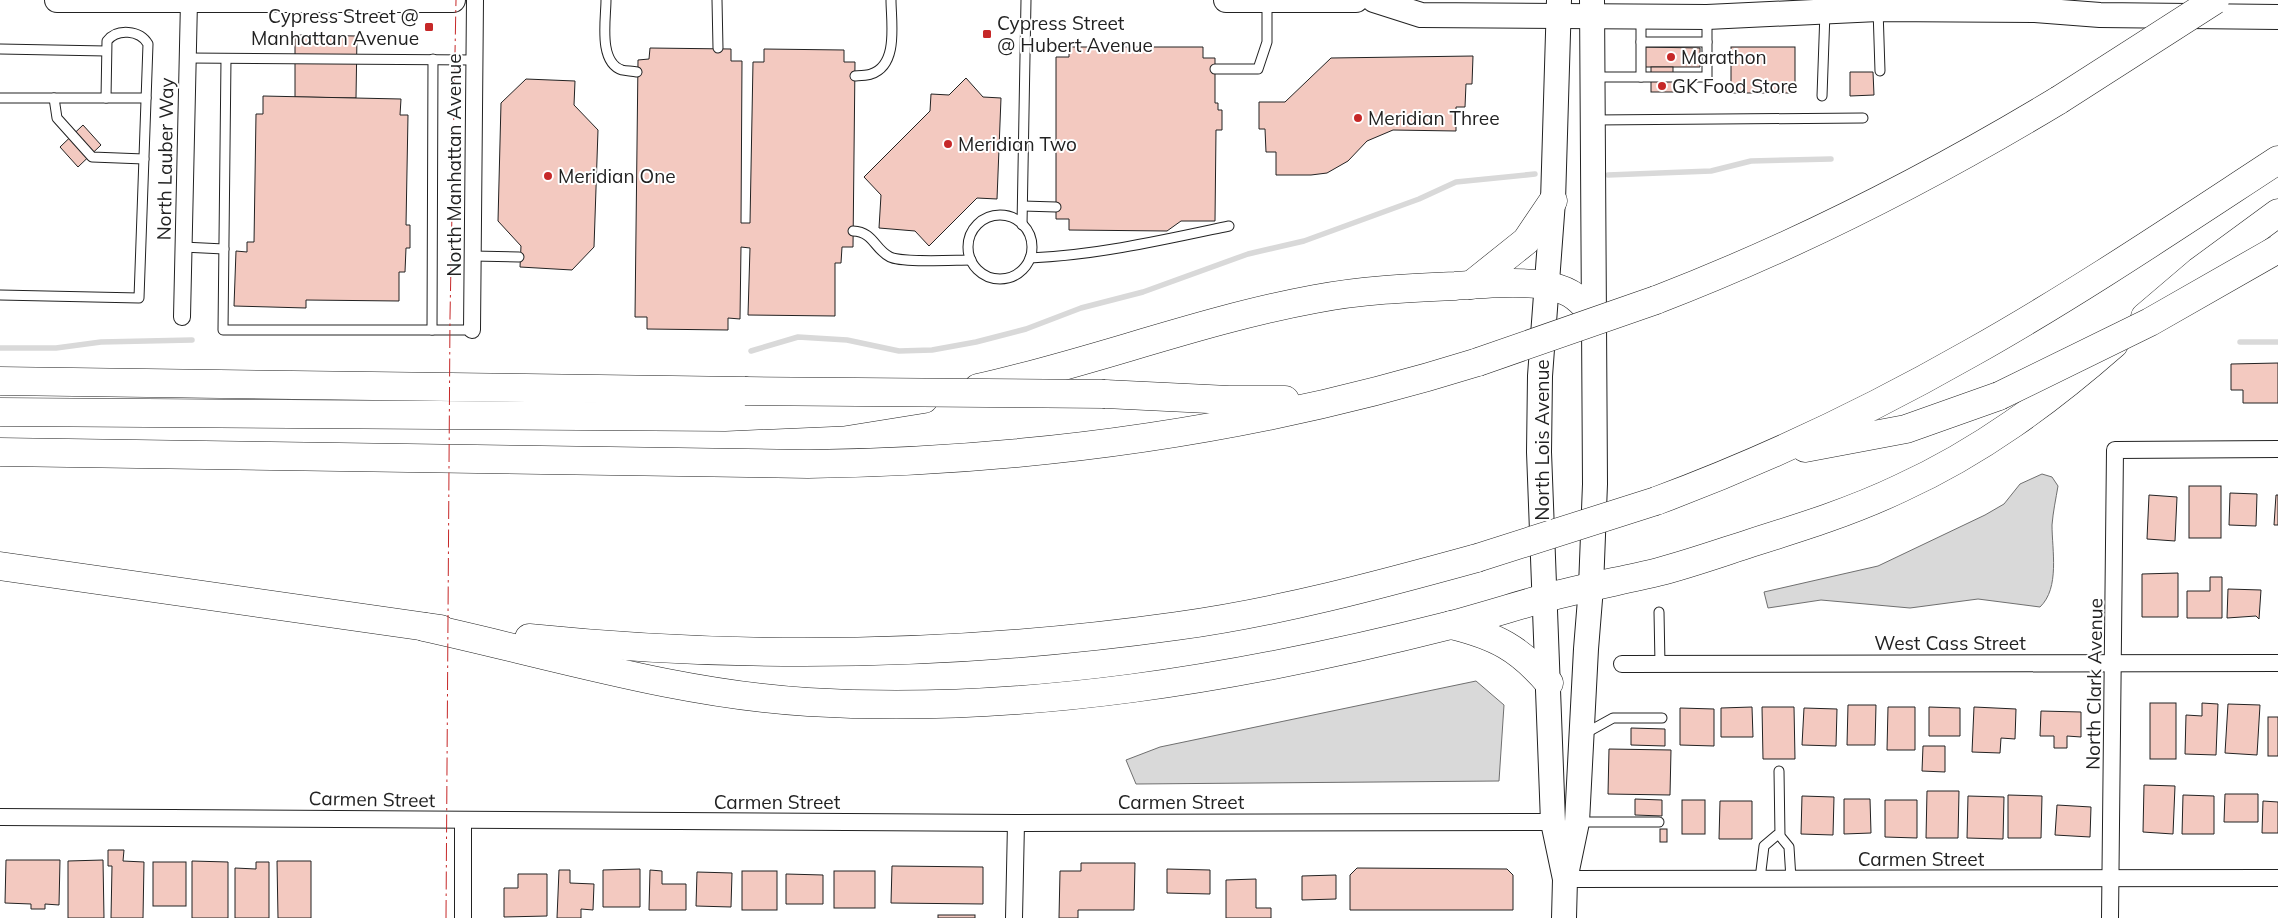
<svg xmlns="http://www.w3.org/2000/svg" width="2278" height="918" font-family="Mulish,sans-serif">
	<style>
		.water { fill: #d9d9d9; stroke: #6f6f6f }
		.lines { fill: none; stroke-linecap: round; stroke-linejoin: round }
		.stream { stroke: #d9d9d9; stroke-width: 5.5 }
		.building { fill: #f3c9c0; stroke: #222 }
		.lane-casing { stroke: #222; stroke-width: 11 }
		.street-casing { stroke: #222; stroke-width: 18 }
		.secondary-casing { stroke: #222; stroke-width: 26 }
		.highway-casing { stroke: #222; stroke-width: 29 }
		.lane { stroke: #fff; stroke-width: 9 }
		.street { stroke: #fff; stroke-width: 16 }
		.secondary { stroke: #fff; stroke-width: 24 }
		.highway { stroke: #fff; stroke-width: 28 }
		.highway-bridge-casing { stroke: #222; stroke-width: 29; stroke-linecap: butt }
		.highway-bridge { stroke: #fff; stroke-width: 28 }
		.power { stroke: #c62828; stroke-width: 1; stroke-dasharray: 18 4 2.5 4; stroke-linecap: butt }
		.poi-dot { fill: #c62828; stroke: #fff; stroke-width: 2 }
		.labels { text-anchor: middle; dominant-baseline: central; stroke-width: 4; stroke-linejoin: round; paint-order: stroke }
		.poi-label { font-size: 19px; fill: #222; stroke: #fff; text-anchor: start }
		.street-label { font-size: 19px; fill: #222; stroke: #fff }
	</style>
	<rect width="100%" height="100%" fill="#fff"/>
	<g class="water">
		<path d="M2042,474L2052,477L2058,486C2056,498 2053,512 2052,525C2052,550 2060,588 2040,607L1978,599L1910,608L1821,600L1768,608L1764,592L1878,566L1985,515L2004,504L2020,484Z"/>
		<path d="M1476,681L1504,705L1499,781L1136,784L1126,760L1160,747Z"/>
	</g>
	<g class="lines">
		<g class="stream">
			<path d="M1608,175L1711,171L1751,161L1831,159"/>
			<path d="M2240,342H2278"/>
			<path d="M0,348H56L101,342L192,340"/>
			<path d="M751,351L798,337L847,340L899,351L932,350L976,342L1026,329L1081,308L1143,292L1248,254L1304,241L1419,199L1456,182L1535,174"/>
		</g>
	</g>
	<g class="building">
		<path d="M295,35L357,36L356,98L295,97Z"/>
		<path d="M1069,47H1203V58H1215V103H1218V110H1222V130H1216L1215,221H1181L1167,231L1069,230V219H1056V57H1069Z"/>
		<path d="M1643,47L1700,48V67H1643Z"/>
		<rect x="1731" y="47" width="64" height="46"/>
		<path d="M650,48L731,49V61H742L741,223H750L753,62H764V49L844,50V62H855L853,247H842L841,263H835V316L748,315L750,248L741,247L740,319L728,318V330L647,329V317H635L638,60L649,59Z"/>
		<path d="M1473,56L1472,84H1466L1465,107H1456V131L1393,130L1367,141L1348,161L1327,173L1311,175H1276V152H1266L1265,129H1259V102H1285L1331,58Z"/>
		<rect x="1651" y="67" width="22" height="14"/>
		<path d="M1850,72H1873L1874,95L1850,96Z"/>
		<path d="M966,78L983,97L1001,98L997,199L977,198L929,246L915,231L879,228L881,195L864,177L930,111L931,94L949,95Z"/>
		<path d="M526,79L575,81L574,105L598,130L594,247L572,270L520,267L521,246L498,221L501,103Z"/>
		<rect x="1651" y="81" width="23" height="11"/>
		<path d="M263,96L401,99L400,115H408L406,225H410V248H406L405,272H399V301L306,300V308L234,306L236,251L247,252V242H254L256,114H263Z"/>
		<path d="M83,125L101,145L78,167L60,147Z"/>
		<path d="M2278,363V403H2243V390H2231V364Z"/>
		<rect x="2189" y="486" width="32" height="52"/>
		<path d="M2230,493L2257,494L2256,526L2229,525Z"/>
		<path d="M2149,495L2177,497L2175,541L2147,539Z"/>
		<path d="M2276,495H2278V525H2274Z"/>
		<path d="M2178,573V617H2142V574Z"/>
		<path d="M2210,577H2222V618H2187V591H2210Z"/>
		<path d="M2228,589L2261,590L2259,619L2256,616L2227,618Z"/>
		<rect x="2150" y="703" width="26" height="56"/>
		<path d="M2202,703L2218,704L2216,755L2185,754L2186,715L2202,716Z"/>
		<path d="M2228,704L2260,705L2257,755L2225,753Z"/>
		<path d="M1848,705H1876L1875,745H1847Z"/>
		<path d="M1752,707L1753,737H1721V708Z"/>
		<path d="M1762,707H1794L1795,759H1763Z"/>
		<path d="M1888,707H1915V750H1887Z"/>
		<path d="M1929,707L1960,708V736H1929Z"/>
		<path d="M1974,707L2016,709L2015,739L2001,738L2000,753L1972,752Z"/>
		<path d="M1680,708L1714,709V746L1680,745Z"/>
		<path d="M1804,708L1837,709L1836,746L1802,745Z"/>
		<path d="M2041,711L2081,712V737L2067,736V748H2054V736H2040Z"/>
		<rect x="2268" y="717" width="10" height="39"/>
		<path d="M1631,728L1665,729V746L1631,745Z"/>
		<path d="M1923,746H1945V772L1922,771Z"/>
		<path d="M1609,749L1671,750L1670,795L1608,794Z"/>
		<path d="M2144,785L2175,786L2173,834L2143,832Z"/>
		<path d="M1927,791H1959L1958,838H1926Z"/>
		<path d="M2225,794H2258V822H2224Z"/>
		<path d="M2008,795L2042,796L2041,838H2008Z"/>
		<path d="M2183,795L2214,796V834H2182Z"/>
		<path d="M1802,796L1834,797L1833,835L1801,834Z"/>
		<path d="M1968,796L2004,797L2003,839L1967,838Z"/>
		<path d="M1635,799L1662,800V816L1635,815Z"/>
		<path d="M1844,799H1870L1871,833L1844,834Z"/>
		<rect x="1682" y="800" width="23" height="34"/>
		<path d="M1885,800H1917V838L1885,837Z"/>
		<path d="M1720,801H1752V839H1719Z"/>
		<path d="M2263,801L2278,802V833H2262Z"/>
		<path d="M2057,805L2091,807L2090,837L2055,835Z"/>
		<rect x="1660" y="829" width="7" height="13"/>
		<path d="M108,850H124L123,861L144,862L143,918H111L112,866H108Z"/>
		<path d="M6,860H60L59,905L45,904V909H31V904L5,903Z"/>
		<path d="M103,860L104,918H68V861Z"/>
		<path d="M192,861L228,862V918H192Z"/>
		<path d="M277,861H311V918H278Z"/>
		<rect x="153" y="862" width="33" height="44"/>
		<path d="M256,862H269V918H235V868L256,869Z"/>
		<path d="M1081,863H1135L1134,910H1078V918H1059L1060,871H1081Z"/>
		<path d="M892,866L983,867V904L891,903Z"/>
		<path d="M1357,868L1507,869L1513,875V910H1350V875Z"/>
		<path d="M640,869V907H603V870Z"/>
		<path d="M1167,869L1210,870V894L1167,893Z"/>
		<path d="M559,870H570V883L594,884L593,910L581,909V918H557Z"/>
		<path d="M650,870L662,871V884H686V910H649Z"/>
		<rect x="742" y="871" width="35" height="39"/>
		<rect x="834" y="871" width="41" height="37"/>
		<path d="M697,872L732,873L731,907L696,906Z"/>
		<path d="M518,874H547V916L504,917V888H518Z"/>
		<path d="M786,874L823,875V904H786Z"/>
		<path d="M1336,875V899L1302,900V876Z"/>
		<path d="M1256,879V908H1271V918H1226V880Z"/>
		<rect x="938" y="915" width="37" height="3"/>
	</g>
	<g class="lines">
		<g class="lane-casing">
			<g id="lane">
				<path d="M606,0C606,19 598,62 622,70C626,71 632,71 637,72"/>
				<path d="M717,0L718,48"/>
				<path d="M1878,9L1880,71"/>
				<path d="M1641,17V77"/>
				<path d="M1641,42H1707"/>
				<path d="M0,49L106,51"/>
				<path d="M188,58L474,60"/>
				<path d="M226,59L223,330H472"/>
				<path d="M1215,69H1258L1267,42V1"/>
				<path d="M855,76C860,75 867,76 871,74C899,65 891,22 891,0"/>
				<path d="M1594,77H1707V18"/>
				<path d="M1822,96L1825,12"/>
				<path d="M0,98H146"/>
				<path d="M54,98L57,118L92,157L144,159"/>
				<path d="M1594,120L1863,118"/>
				<path d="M1023,206L1056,207"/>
				<circle cx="1000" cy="247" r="32"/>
				<path d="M1022,225L1026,0"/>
				<path d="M853,231C874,232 874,249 890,257C902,263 954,260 971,260"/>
				<path d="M183,247L224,249"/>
				<path d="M473,256L519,257"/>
				<path d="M1030,258C1098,255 1163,240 1229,226"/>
				<path d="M0,295L139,298L148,44C140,30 117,28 107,41L106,98"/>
				<path d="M432,330L433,59"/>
				<path d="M1659,612L1660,664"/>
				<path d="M1584,734L1613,718H1662"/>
				<path d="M1779,771L1780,836L1789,847L1791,879"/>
				<path d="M1577,822H1659"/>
				<path d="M1760,879L1764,846L1777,835L1780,836"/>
			</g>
		</g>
		<g class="street-casing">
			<g id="street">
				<path d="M182,317L189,1"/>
				<path d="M472,330L475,0"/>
				<path d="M1622,664L2278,663"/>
				<path d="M0,817L1016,823L1553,822"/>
				<path d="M1565,879L2278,878"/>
				<path d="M463,918V821"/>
				<path d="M1014,918L1016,823"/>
				<path d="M2110,918L2115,450L2278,449"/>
			</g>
		</g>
		<g class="secondary-casing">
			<g id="secondary">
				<path d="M57,0H453"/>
				<path d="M1226,0H1356"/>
				<path d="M1374,0L1421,15L1707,17L1878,9L2035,10L2100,15L2278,17"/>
				<path d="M1559,0L1553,201L1540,376L1539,452L1553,822L1565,879L1564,918"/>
				<path d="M1567,870L1577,822L1586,649L1591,587L1595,484L1592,0"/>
			</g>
		</g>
		<g class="highway-casing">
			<g id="highway">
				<path d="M1471,285L1526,241L1553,201"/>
				<path d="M1656,300C1799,245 1928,179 2059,100"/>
				<path d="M2145,317L2199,271L2278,213"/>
				<path d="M0,381L745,391"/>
				<path d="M978,388C1091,363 1201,320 1315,299C1361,290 1408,288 1455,286C1483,284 1534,279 1560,289C1576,294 1585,305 1595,318"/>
				<path d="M1105,394L1229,400H1285"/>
				<path d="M0,412L725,417L843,412L924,399"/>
				<path d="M1805,448L1906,429L1999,396"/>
				<path d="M0,452L808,464C1034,461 1261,430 1478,362"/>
				<path d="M1656,501C1764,461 1871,410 1971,353C2076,294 2177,226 2278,160"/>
				<path d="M0,566L441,629"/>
				<path d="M1451,625C1496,636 1519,648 1549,683"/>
				<path d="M424,627C552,655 677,694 808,702C1024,715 1242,678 1451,625C1482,617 1513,607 1545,598C1582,588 1620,581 1658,572C1689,564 1720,553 1751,543C1802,527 1853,511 1901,488C1980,452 2049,401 2114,344"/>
				<path d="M529,638C744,660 963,656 1177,626C1279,612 1379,585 1477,558"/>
			</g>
		</g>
		<use href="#lane" class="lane"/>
		<use href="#street" class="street"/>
		<use href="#secondary" class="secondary"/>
		<use href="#highway" class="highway"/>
		<g class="highway-bridge-casing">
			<g id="highway-bridge">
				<path d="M2059,100L2215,0"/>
				<path d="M1478,362L1656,300"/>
				<path d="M745,391L1105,394"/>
				<path d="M1999,396L2150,322L2278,249"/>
				<path d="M1477,558L1656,501"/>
			</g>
		</g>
		<use href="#highway-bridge" class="highway-bridge"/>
		<path class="power" d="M446,918L450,317L456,0"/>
	</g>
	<g class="poi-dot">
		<rect x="424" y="22" width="10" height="10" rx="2.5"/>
		<rect x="982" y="29" width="10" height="10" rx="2.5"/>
		<circle cx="1671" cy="57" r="5"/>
		<circle cx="1662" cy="86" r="5"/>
		<circle cx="1358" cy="118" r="5"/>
		<circle cx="948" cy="144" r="5"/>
		<circle cx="548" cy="176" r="5"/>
	</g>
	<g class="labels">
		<g class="poi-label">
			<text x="419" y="16" text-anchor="end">Cypress Street @<tspan x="419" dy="22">Manhattan Avenue</tspan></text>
			<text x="997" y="23">Cypress Street<tspan x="997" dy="22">@ Hubert Avenue</tspan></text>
			<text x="1681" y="57">Marathon</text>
			<text x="1672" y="86">GK Food Store</text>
			<text x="1368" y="118">Meridian Three</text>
			<text x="958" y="144">Meridian Two</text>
			<text x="558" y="176">Meridian One</text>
		</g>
		<g class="street-label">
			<text transform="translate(165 159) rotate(-89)">North Lauber Way</text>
			<text transform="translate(454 165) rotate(-90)">North Manhattan Avenue</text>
			<text transform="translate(1542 440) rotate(-90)">North Lois Avenue</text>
			<text x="1950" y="643">West Cass Street</text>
			<text transform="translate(2094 684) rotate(-89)">North Clark Avenue</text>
			<text transform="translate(372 799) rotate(1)">Carmen Street</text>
			<text x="777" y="802">Carmen Street</text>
			<text x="1181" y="802">Carmen Street</text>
			<text x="1921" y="859">Carmen Street</text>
		</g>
	</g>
</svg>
